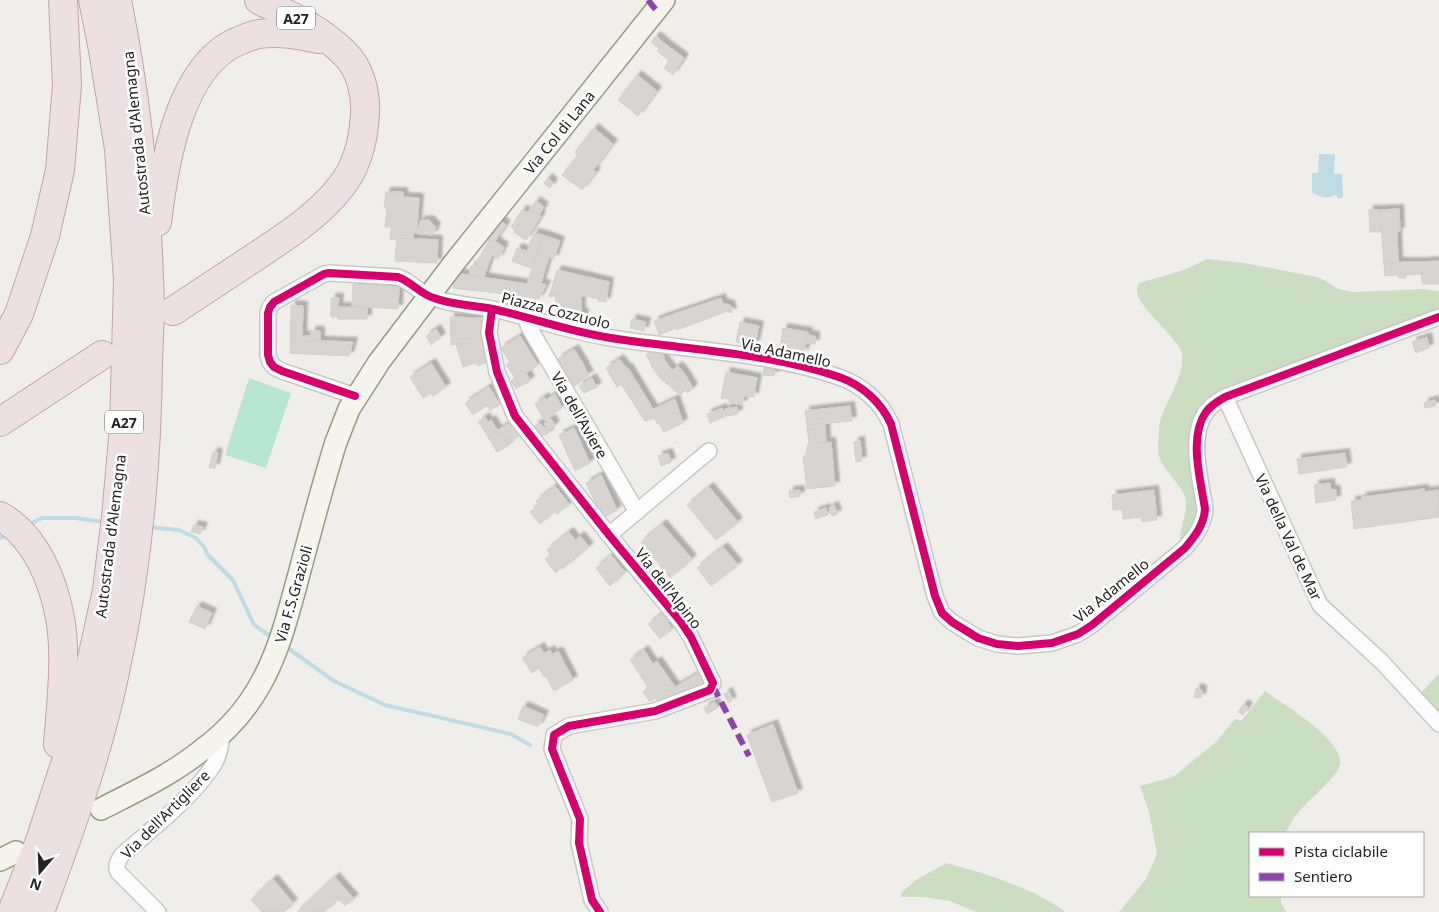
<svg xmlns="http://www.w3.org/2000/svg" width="1439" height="912" font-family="'Noto Sans',sans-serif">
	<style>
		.forest { fill: #cbdec1 }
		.pitch { fill: #b7e6d2 }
		.water { fill: #bfdbe3 }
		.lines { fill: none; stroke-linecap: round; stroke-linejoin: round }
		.stream { stroke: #bfdbe3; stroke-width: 4 }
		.building { fill: #d7d4d2; stroke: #d3d0cc; filter: url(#shadow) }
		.street-casing { stroke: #c9c8c7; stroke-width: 18 }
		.secondary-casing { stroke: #999a82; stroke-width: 24 }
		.highway-casing { stroke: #c5a2ac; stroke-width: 30 }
		.street { stroke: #fdfcfc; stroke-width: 15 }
		.secondary { stroke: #f4f4ed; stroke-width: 21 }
		.highway { stroke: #ece0e2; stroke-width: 28 }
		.quiet { stroke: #8e44ad; stroke-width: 6; stroke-dasharray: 12 6; stroke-linecap: butt }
		.cycleway-casing { stroke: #fff; stroke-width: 11 }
		.cycleway { stroke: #d6006c; stroke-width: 8 }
		.labels { text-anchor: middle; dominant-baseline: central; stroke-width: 5; stroke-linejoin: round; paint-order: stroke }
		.shield { fill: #fff; stroke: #646464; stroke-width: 1 }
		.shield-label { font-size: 14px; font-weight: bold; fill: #222 }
		.street-label { font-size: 15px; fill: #222; stroke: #fff }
	</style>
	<defs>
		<filter id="shadow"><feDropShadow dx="4.5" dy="-4.5" stdDeviation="1" flood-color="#0004"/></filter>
	</defs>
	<rect width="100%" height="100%" fill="#f0eeeb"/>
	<g class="forest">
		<path d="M1207,259L1244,263L1317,277L1326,281L1338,289L1354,292L1423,289L1439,291V319L1298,372L1204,415L1203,508L1184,547L1180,539C1180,527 1187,515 1186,502C1184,485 1164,473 1159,456C1157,449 1159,438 1159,430C1160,406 1186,378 1182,354C1178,335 1126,301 1139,283L1184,270Z"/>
		<path d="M1438,675H1439V734L1418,696Z"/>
		<path d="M1265,691C1283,704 1344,740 1340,764C1339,771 1332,778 1327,783C1311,800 1295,811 1286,833H1250V896H1281V902L1286,912H1119L1146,879L1157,854L1149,812L1140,786L1173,777L1216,742L1235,719L1241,721Z"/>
		<path d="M946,863C982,872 1036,889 1065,912H976L950,901L923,897H901V893L916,880Z"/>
	</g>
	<path class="pitch" d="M249,378L291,393L266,468L225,455Z"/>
	<path class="water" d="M1319,154H1335L1334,174H1342L1343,197L1339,199L1335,195C1326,200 1321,197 1312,192V173H1318Z"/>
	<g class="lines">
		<g class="stream">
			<path d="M28,525L42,518H75L105,522"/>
			<path d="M149,527L179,530L196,538L205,548L207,554L233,580L254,625L273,638"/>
			<path d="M0,538L8,534"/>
			<path d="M285,646L334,681L385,705L511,734L530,745"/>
		</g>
	</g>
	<g class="building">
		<path d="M656,36L664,43L659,49L651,42Z"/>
		<path d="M664,43L684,58L673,75L664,68L669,61L657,51Z"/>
		<path d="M637,75L657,91L638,116L618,100Z"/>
		<path d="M594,128L613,144L593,170L596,172L582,190L562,175L578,155L575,152Z"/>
		<path d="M548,178L553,183L550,188L544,183Z"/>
		<path d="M386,192H403V197L419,198L417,229L414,228L413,239L397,238V240L390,239L391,227H385L387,208H384Z"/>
		<path d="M536,201L544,207L539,215L530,209Z"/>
		<path d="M530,209L541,216L526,240L514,232Z"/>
		<path d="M1399,209L1400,231L1397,232L1398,262L1384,264L1380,210Z"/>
		<path d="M522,210L527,212L516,230L511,227Z"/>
		<path d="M1369,210H1380L1382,232H1370Z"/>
		<path d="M498,219L506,225L495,241L490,238L488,240L485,236Z"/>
		<path d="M429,220L436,227L433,235L413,233L414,228H419L420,221Z"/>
		<path d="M534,233L543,235L531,268L512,261L517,248L527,251Z"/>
		<path d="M543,235L560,241L554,259L537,253Z"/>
		<path d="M397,238L438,240L437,263L395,261Z"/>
		<path d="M490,238L504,247L498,259L492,255L486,271L475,266Z"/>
		<path d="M537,253L549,257L541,283L546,285L539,299L505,294L507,281L527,284Z"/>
		<path d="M1439,261V284H1422L1421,262Z"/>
		<path d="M1398,262H1421V274L1406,275V278H1399L1398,275L1385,276L1384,264Z"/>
		<path d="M471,266H475L486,271L484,277L469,275Z"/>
		<path d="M557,270L605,281L599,299L573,294V292L549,297Z"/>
		<path d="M455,273L507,281L505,294L453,288Z"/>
		<path d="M605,281L609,282L606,302L598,301Z"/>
		<path d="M353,284L399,287L398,309L352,306Z"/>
		<path d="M573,292L574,315L557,316L555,294Z"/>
		<path d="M573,294L581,295V313H574Z"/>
		<path d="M331,298H339L338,308H331Z"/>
		<path d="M721,298L725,312L677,330L671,315Z"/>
		<path d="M722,303L730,305L732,313L725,311Z"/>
		<path d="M291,305L303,306L302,340L353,342L349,356L290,353Z"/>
		<path d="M339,307L367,308V319H338Z"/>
		<rect x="331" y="308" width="7" height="9"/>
		<path d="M574,313H584L583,324L566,319L567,316L574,315Z"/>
		<path d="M671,315L676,328L659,335L654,321Z"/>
		<path d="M450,317L482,318V339H465V344L451,345Z"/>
		<path d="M632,319L646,322L644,331L630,328Z"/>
		<path d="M740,322L759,326L755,345L736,342Z"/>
		<path d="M783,328L808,332L804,353L780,349Z"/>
		<path d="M436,329L441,337L431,345L426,336Z"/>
		<path d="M311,331H320V340H302V336H311Z"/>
		<path d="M807,335L815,336V344L806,343Z"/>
		<path d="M520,336L538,365L526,373L530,381L521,386L506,365L510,362L501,348Z"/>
		<path d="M1427,337L1429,348L1416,353L1412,342Z"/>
		<path d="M465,339H482L490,361L478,366L476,363L463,367L456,344H465Z"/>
		<path d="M661,348L665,361L672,370L660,378L652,367L646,354Z"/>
		<path d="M574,349L585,367L568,377L558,359Z"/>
		<path d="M619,359L626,368H628L653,409L655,418L645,421L621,384L617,387L606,368Z"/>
		<path d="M431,363L446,387L433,396L431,393L423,398L410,377Z"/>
		<path d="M678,366L684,373L677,377L671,371Z"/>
		<path d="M584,367L589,375L579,380L575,373Z"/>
		<path d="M764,368L775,371L774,376L763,375Z"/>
		<path d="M671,371L677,377L684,373L693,388L688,393L685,390L680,395L660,378Z"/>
		<path d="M726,372L757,378L754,397L744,396L742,405L729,402V399L721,398Z"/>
		<path d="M575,373L580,382L570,389L564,378Z"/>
		<path d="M515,378L520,386L516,389L511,381Z"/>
		<path d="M592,378L597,387L584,393L579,386Z"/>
		<path d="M489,387L500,404L490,411L487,405L473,415L465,403Z"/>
		<path d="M555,394L562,408L544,420L535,404L544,397L546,400Z"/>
		<path d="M675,399L683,423L664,432L659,423L657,424L652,410Z"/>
		<path d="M1435,400V406L1425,408L1424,403Z"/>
		<path d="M850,406L852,421L807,425L805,411Z"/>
		<path d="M737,407L738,414L727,416L725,409Z"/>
		<path d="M722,408L726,416L710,423L707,414Z"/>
		<path d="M485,417L488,422L482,427L478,422Z"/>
		<path d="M551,419L555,425L548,431L544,423Z"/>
		<path d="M491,420L498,431L488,437L482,427Z"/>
		<path d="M511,422L519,436L508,443L500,429Z"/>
		<path d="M540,423L544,428L546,426L549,433L541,437L534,426Z"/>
		<path d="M825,423L826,443L809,445L807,425Z"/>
		<path d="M574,428L590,463L575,471L559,435Z"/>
		<path d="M500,429L509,445L497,452L488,437Z"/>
		<path d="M860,441L862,461L856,462L854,442Z"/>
		<path d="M831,442L835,486L807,489L803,457L807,455V445Z"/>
		<path d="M213,452L218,453L215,468H209Z"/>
		<path d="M668,453L671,462L661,466L658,456Z"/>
		<path d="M1345,453L1347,467L1299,474L1297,459Z"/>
		<path d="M601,475L617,510L603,518L586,483Z"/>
		<path d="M1330,483L1331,490H1336V500L1316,503L1314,485Z"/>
		<path d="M555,486L567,501L548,517L536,501Z"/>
		<path d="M709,487L738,522L716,540L687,505Z"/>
		<path d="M1424,489V492L1438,490L1439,517L1354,529L1351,501L1362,500V497Z"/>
		<path d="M800,490V496L790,498L789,491Z"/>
		<path d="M1154,490L1157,520L1142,522L1141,517L1123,519L1122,509L1113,510L1112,495Z"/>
		<path d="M567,501L569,505L557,514L555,511Z"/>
		<path d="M539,505L548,517L540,524L530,512Z"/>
		<path d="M834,506L837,514L832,516L829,508Z"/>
		<path d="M826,508L828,515L816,519L814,512Z"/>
		<path d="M662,524L692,559L670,578L641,542Z"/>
		<path d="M194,525L203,527L200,534L191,532Z"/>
		<path d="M569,532L584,551L562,569L547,550Z"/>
		<path d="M580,536L589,547L584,551L575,540Z"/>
		<path d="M723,547L738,565L711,586L697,568Z"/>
		<path d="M551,555L561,567L556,573L545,559Z"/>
		<path d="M611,555L625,572L610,586L596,568Z"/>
		<path d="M197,606L212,613L205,629L189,622Z"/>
		<path d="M662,614L669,622L656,634L648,624Z"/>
		<path d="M668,623L672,629L660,639L656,634Z"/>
		<path d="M540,647L544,654L534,659L539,668L532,673L522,658Z"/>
		<path d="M550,650L560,668L544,677L534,659Z"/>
		<path d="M644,650L653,664L657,661L675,687L694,676L701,687L662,706L655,698L630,660Z"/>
		<path d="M558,651L573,680L554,691L546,676L560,668L553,654Z"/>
		<path d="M702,670L706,683L701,687L694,676Z"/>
		<path d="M648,688L655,698L650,702L643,692Z"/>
		<path d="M1196,688L1202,690L1201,698L1194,697Z"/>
		<path d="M728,692L732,701L728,703L724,694Z"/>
		<path d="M715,702L717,708L707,714L704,708Z"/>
		<path d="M1244,704L1248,707L1243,715L1238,712Z"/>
		<path d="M523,706L544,715L538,727L518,719Z"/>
		<path d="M773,724L798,793L772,802L747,735Z"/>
		<path d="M335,877L347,891L324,912H297Z"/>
		<path d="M273,879L293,903L284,912H262L251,900Z"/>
		<path d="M347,891L354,898L345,906L338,899Z"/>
	</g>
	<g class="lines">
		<g class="street-casing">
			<g id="street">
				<path d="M492,309L489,333L497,372L515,416L609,535L681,622L691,637L713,683L710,690L655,711L569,726L554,735L552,749L580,819L579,843L592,900L600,912"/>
				<path d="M525,317L530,329L637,512"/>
				<path d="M355,396L282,371L274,367L270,362L268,355V313L270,307L274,302L324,274L329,273L398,277C412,282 420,294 434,298C452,305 474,305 493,309C533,318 571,332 611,338C686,350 767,352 839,377C862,385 881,402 891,424L935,596L942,613L952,622L978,638L997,644L1018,646L1052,643L1078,634L1092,625L1185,548C1195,536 1204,525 1205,509C1201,481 1188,437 1206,412C1211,405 1218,401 1225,397L1439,317"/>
				<path d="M1225,397L1320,605L1382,662L1439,724"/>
				<path d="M609,535L709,451"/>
				<path d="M158,912L118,872C115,866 118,862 121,856C150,830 193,798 214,764C220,755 221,742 223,731"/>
			</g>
		</g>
		<g class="secondary-casing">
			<g id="secondary">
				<path d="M101,809C136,791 171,775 202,750C225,733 246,710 260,685C279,652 288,614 298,578C310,533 322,487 336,442L349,409L379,362L454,263L664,0"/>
				<path d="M0,860L16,852"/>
			</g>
		</g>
		<g class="highway-casing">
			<g id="highway">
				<path d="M157,222C164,165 179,63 241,40C246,38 253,35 259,34C279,31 299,35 319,39"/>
				<path d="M173,311C199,294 226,276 252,259C285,237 328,210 349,175C359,157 364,134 365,113C366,93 360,68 345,54C321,29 289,15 259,0"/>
				<path d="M0,350L19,314L45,236L60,170L67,85L63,0"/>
				<path d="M0,422L102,355"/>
				<path d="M0,516C35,536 53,579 60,618C67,655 61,705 58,744"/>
				<path d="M12,912L41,838L67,758L87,681L107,590L116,517L124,427L128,280L119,149L103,50L93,0"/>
				<path d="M40,912C68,836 96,760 113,681C137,576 147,469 148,362C149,334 151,306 149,278C146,185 135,91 117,0"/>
			</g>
		</g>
		<use href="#street" class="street"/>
		<use href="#secondary" class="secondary"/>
		<use href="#highway" class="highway"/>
		<g class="quiet">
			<path d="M648,0L656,10"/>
			<path d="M713,686L749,756"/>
		</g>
		<g class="cycleway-casing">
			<g id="cycleway">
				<path d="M492,309L489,333L497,372L515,416L609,535L681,622L691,637L713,683L710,690L655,711L569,726L554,735L552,749L580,819L579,843L592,900L600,912"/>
				<path d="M355,396L282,371L274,367L270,362L268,355V313L270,307L274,302L324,274L329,273L398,277C412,282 420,294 434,298C452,305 474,305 493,309C533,318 571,332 611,338C686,350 767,352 839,377C862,385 881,402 891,424L935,596L942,613L952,622L978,638L997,644L1018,646L1052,643L1078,634L1092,625L1185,548C1195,536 1204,525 1205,509C1201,481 1188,437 1206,412C1211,405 1218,401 1225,397L1439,317"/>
			</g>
		</g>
		<use href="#cycleway" class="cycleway"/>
	</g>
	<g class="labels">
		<g class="shield">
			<rect x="277" y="6.5" width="38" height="23" rx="4"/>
			<rect x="105" y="410.5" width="38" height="23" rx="4"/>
		</g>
		<g class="shield-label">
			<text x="296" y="18">A27</text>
			<text x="124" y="422">A27</text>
		</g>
		<g class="street-label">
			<text transform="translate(559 132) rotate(-51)">Via Col di Lana</text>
			<text transform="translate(136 133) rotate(-96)">Autostrada d'Alemagna</text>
			<text transform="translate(556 310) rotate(14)">Piazza Cozzuolo</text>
			<text transform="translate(786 352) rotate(12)">Via Adamello</text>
			<text transform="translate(580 415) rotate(60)">Via dell'Aviere</text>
			<text transform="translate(110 536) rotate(-83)">Autostrada d'Alemagna</text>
			<text transform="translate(1289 537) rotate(65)">Via della Val de Mar</text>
			<text transform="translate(669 588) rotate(52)">Via dell'Alpino</text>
			<text transform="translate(1111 590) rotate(-39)">Via Adamello</text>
			<text transform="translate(293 594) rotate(-74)">Via F.S.Grazioli</text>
			<text transform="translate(165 814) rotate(-45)">Via dell'Artigliere</text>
		</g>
	</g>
	<rect x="1249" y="832" width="175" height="65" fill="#ffffff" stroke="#a7a7a7"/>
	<rect x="1259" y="848" width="25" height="8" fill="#d6006c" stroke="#a7a7a7"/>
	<text x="1294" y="857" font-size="15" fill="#222222">Pista ciclabile</text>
	<rect x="1259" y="873" width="25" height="8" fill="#8e44ad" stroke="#a7a7a7"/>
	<text x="1294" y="882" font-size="15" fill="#222222">Sentiero</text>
	<g transform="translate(40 872) rotate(199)" stroke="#ffffff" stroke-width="4" paint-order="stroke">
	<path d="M0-4L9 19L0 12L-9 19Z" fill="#222222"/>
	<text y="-8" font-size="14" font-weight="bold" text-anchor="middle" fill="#222222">N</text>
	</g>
</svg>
